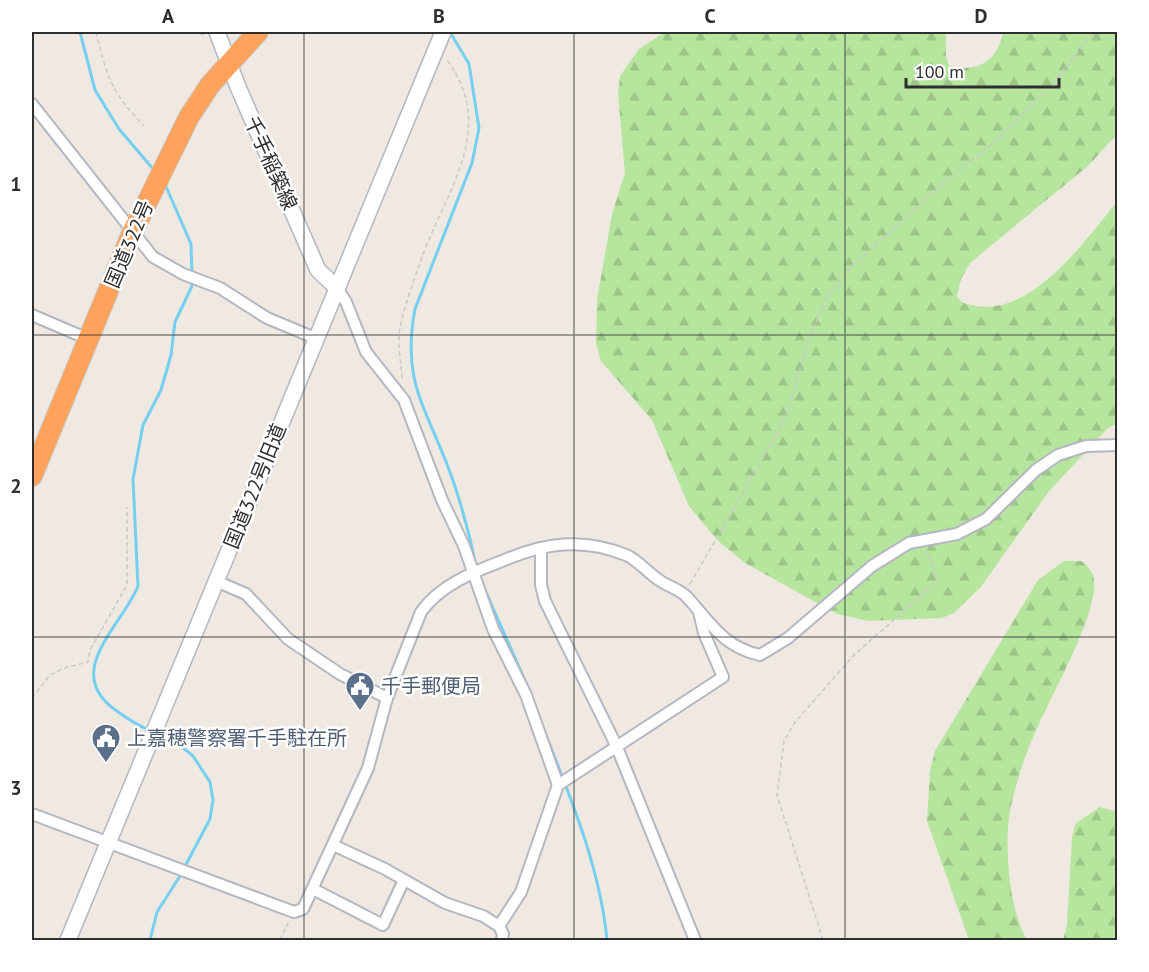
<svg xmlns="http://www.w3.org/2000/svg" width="1149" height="972" font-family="'PT Sans','Noto Sans JP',sans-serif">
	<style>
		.forest { fill: url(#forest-firs) }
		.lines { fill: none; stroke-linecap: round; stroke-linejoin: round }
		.stream { stroke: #75cff0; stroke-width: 3 }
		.street-casing { stroke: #b4b7c1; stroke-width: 14 }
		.secondary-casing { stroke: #b4b7c1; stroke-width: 18 }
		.highway-casing { stroke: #c9c9c9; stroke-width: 22 }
		.path { stroke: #c9c9c9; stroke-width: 1.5; stroke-dasharray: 4.5 3; stroke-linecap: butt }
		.street { stroke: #fff; stroke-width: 10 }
		.secondary { stroke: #fff; stroke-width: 15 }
		.highway { stroke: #ffa35c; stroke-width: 20 }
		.grid { fill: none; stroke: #2e2e2e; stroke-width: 1.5; stroke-opacity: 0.55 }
		.labels { text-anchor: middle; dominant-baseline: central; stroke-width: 5; stroke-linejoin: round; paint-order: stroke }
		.street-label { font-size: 20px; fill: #2e2e2e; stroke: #fff }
		.service-label { font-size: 20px; fill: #4e5e75; stroke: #fff; text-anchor: start }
		.neatline { fill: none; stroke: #2e2e2e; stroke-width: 2 }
		.grid-label { font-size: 20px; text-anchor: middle; font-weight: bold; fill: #2e2e2e }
	</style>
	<defs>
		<pattern id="forest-firs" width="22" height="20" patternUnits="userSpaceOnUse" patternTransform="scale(1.5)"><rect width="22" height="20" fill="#b6e59e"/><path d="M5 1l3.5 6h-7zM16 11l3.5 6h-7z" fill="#9dc588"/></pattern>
	</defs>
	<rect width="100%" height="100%" fill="#efe9e1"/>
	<g class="forest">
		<path d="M665,32H946V57L949,66C978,73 998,61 1003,32H1117V134L1089,165L970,263L961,279L957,296C961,304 967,304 976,306C1034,315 1084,241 1117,202V423L1107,429L1050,490L980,588L954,613L942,618L868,621L837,614L745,563L718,541L689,506L652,420L601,361L596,344L597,300L612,214L625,173L618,94L620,76L639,49Z"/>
		<path d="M1064,561H1081C1086,564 1091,570 1093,575C1103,605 1052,694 1039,724C1026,751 1016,782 1010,811C1004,846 1009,910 1027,940H969L927,821L930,771L935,751L1038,580Z"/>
		<path d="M1100,807L1117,812V940H1063L1067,925L1072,837L1076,823Z"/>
	</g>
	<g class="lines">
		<g class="stream">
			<path d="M80,32L95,90L119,129L154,170"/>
			<path d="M450,32L469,64L479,128L472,163L415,309C402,378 423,403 447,464C460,498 469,531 476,566"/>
			<path d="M164,182L191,244L192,275"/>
			<path d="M485,590L527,685"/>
			<path d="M542,725C569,794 600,866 607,940"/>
			<path d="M149,730C136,725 125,717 114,709C63,671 122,626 138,586L133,479L143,425L161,390L171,355L175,322L192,286V281"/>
			<path d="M150,940L157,912L180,876L210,819L213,800L210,782L193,756L177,743L158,734"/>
		</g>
		<g class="street-casing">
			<g id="street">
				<path d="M32,104L153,257L183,274L220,288L267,318L315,338"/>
				<path d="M337,288L346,302L366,352L404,400L442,500L464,546L493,629L526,695L558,785"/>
				<path d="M32,315L88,339"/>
				<path d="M541,548V585L545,601L616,745L695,940"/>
				<path d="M216,581L246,594L288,639L340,674L387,698"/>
				<path d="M32,814L294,912L303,909L368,768L387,698L421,612C439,586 473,572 502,561C544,543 582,537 626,555C638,560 648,573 659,580C667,586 679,589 686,596C710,622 723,647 760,655L788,638L872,566L909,543L957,534L986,519L1036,470L1058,455L1086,446L1118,445"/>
				<path d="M333,845L385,869L445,903L483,916L499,926L503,934L502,940"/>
				<path d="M313,889L383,925L404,880"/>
				<path d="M499,926L521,892L558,785L723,677L704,633L699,612"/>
			</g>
		</g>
		<g class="secondary-casing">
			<g id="secondary">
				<path d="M217,32L238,87L318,270L337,288"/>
				<path d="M68,940L443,32"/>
			</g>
		</g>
		<g class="highway-casing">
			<path id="highway" d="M32,476L132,233L189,117L210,85L258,32"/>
		</g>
		<g class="path">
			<path d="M96,32C107,77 111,92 144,126"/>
			<path d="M193,32L204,35"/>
			<path d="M402,378C401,362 397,344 400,328C404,308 412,285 419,266C441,197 501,130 446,59"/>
			<path d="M690,584L778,432L790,405L808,340L827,297L851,267L950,177L998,139L1051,86L1094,32"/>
			<path d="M32,698L50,675L67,667L88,662L90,650L127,585V507"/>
			<path d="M280,940L289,921"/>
			<path d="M823,940L777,795L784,741L795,722L855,654L937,582L927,550"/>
		</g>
		<use href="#street" class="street"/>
		<use href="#secondary" class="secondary"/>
		<use href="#highway" class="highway"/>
	</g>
	<path class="grid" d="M304,32V940M574,32V940M845,32V940M32,335H1118M32,637H1118"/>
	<defs>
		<g id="civic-pin" transform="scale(1.5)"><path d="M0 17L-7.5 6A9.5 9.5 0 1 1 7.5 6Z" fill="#5c6f8a" stroke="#fff"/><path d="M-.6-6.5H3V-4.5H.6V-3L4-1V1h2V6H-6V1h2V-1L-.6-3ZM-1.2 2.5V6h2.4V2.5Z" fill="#fff"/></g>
	</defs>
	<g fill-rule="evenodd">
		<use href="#civic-pin" x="360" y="686"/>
		<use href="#civic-pin" x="106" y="738"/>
	</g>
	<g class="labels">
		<g class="street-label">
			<text transform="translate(271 163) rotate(66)">千手稲築線</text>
			<text transform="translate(129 244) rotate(-67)">国道322号</text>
			<text transform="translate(255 486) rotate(-68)">国道322号旧道</text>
		</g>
		<g class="service-label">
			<text x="381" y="686">千手郵便局</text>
			<text x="127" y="738">上嘉穂警察署千手駐在所</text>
		</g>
	</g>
	<rect width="1149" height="972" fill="none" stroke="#ffffff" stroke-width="66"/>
	<path d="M906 78v9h153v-9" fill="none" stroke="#2e2e2e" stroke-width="3"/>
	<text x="915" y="78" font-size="18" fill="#2e2e2e" stroke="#ffffff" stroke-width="4.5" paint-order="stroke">100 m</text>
	<rect x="33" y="33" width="1083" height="906" class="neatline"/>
	<g class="grid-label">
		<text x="168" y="23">A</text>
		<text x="439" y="23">B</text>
		<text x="710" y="23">C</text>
		<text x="981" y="23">D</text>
		<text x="16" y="191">1</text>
		<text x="16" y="493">2</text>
		<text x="16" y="795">3</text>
	</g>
</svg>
